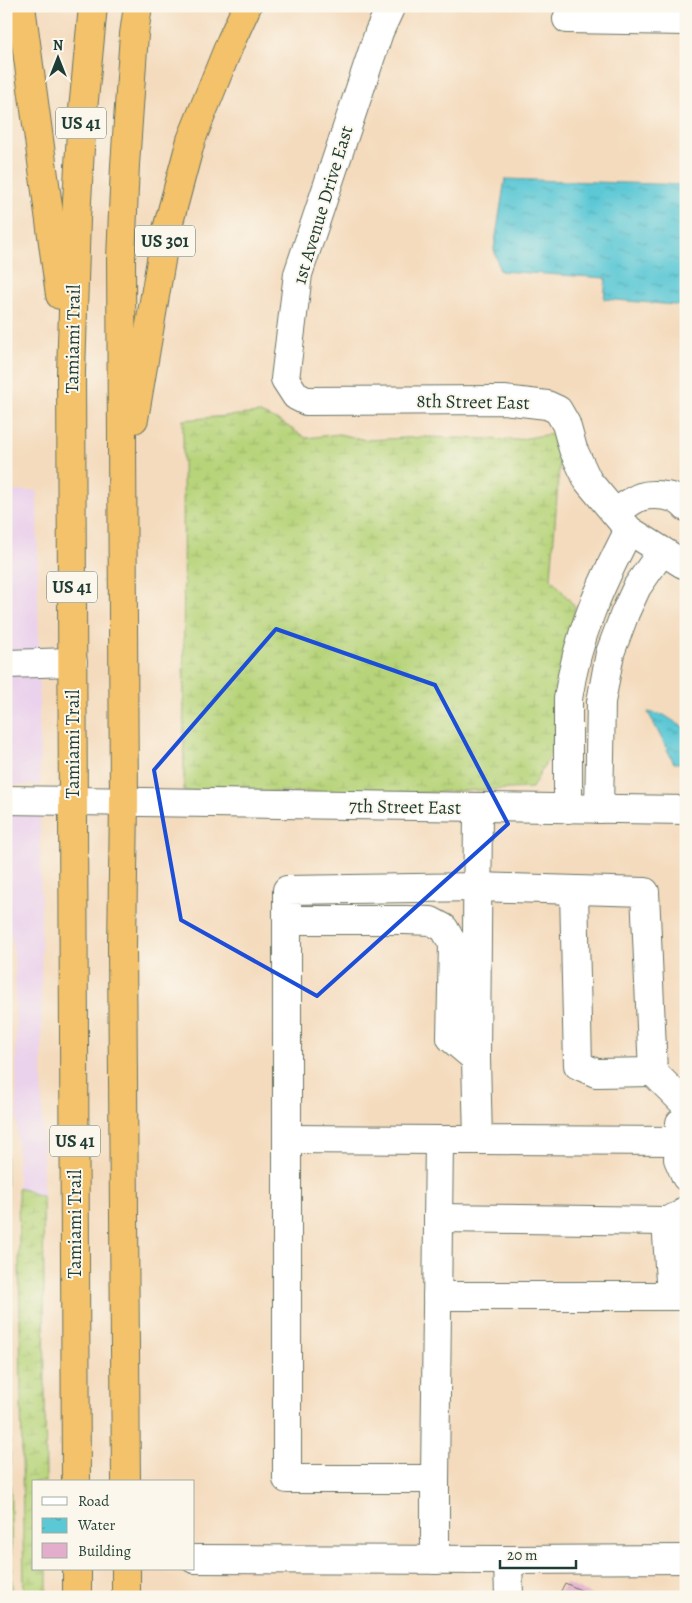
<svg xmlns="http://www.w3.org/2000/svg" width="692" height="1603" font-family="Alegreya,serif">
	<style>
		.built { fill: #ead1ec }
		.wetland { fill: url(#wetland-marsh); stroke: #6b8857 }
		.park { fill: url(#park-tufts); stroke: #6b8857 }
		.water { fill: url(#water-ripples); stroke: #3e8284 }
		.building { fill: #e3aecb }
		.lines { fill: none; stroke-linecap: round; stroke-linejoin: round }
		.minor-casing { stroke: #6a7464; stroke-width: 30 }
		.highway-casing { stroke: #6a7464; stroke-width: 30 }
		.minor { stroke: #fff; stroke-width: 28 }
		.highway { stroke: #f3c26a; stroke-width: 28 }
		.marked { fill: none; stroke: #1d4ed8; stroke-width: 4; stroke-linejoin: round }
		.labels { text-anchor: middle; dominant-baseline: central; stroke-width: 4; stroke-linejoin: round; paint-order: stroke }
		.shield { fill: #fbf7ec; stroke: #61756b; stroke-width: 1 }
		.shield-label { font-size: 18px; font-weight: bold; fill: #1f3d34 }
		.street-label { font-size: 19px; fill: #1f3d34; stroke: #fbf7ec }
	</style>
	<defs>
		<pattern id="wetland-marsh" width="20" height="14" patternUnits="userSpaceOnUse" patternTransform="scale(1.25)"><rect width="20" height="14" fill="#b7d47a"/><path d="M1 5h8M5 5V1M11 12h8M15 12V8" fill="none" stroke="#9db76a"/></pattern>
		<pattern id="park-tufts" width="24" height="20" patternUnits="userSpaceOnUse" patternTransform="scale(1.25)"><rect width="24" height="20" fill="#b7d47a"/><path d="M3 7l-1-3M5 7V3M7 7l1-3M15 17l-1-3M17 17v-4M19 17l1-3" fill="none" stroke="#9db76a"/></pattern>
		<pattern id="water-ripples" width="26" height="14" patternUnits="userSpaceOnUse" patternTransform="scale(1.25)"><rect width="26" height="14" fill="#5cc8d5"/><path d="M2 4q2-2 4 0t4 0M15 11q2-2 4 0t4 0" fill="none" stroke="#4ba4ae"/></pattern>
	</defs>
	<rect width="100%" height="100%" fill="#fbf7ec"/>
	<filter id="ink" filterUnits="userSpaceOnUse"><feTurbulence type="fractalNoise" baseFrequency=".02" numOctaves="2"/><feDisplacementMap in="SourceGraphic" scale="10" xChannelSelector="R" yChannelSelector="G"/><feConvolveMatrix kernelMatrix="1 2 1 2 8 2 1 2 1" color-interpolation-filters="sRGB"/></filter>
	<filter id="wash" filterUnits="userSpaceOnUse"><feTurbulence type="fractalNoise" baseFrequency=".0096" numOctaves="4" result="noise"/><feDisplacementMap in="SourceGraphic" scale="20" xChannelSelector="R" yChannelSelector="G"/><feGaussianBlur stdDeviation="1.12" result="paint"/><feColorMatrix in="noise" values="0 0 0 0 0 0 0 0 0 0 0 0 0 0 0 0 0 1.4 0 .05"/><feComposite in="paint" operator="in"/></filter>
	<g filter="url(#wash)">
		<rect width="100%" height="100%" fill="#f4dbbe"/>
		<g class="built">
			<path d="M37,490L40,785H6V492Z"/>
			<path d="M6,815H40L43,1197L18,1187L15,967L12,937L6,923Z"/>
		</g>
		<g class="wetland">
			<path d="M260,413L281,422L306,438L339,434L366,440L424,437L516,440L556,433L560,455L551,578L575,607L551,754L532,788L413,793L184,791L183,420Z"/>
			<path d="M18,1187L43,1197L46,1482H34V1569H47V1597H24Z"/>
		</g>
		<path class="park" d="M6,1144L12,1597H6Z"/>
		<g class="water">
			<path d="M505,179L686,185V306L604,299L606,278L500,271L494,249Z"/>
			<path d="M648,712L664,715L686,729V763H674Z"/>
		</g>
		<g id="blocks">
			<path class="building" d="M565,1583L596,1597H558Z"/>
		</g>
	</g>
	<g filter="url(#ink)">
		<use href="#blocks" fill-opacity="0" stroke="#6a7464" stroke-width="1"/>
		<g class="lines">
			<g class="minor-casing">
				<g id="minor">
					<path d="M391,6L379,32L298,274L285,379L296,396L306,401L504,400L547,405L558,410L566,424L573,449L588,481L629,530L683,564H686"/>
					<path d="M567,19L686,21"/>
					<path d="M615,513C635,499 640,492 666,496C674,497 680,500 686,507"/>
					<path d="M6,664L73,662"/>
					<path d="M6,800L686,810"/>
					<path d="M478,808L476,1059L478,1140L679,1141"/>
					<path d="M568,809V699C577,636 600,586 629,530"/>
					<path d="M599,809L601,702L610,653L625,613L637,587L662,551"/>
					<path d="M574,891L578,1065L596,1073L653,1072"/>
					<path d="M287,920H405L431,921L444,928L453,944L451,1038L476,1059"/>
					<path d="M680,1123L678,1159L686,1177"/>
					<path d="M287,1139L439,1140"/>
					<path d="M478,1140H439L435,1479H287V890L478,887L645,892L653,1072L682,1101"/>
					<path d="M438,1218L666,1221L683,1214L686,1210"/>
					<path d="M666,1221L671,1296"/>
					<path d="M437,1296H686"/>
					<path d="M435,1479V1560"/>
					<path d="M194,1559L508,1560L686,1559"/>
					<path d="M508,1560L509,1597"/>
				</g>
			</g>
			<g class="highway-casing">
				<g id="highway">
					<path d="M21,6L60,295"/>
					<path d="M134,419L165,237L191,140L231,41L247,6"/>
					<path d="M76,1482L71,373L76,219L81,131L93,6"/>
					<path d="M126,1482L122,947L124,802L121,259L125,165L134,34L138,6"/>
					<path d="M77,1569V1597"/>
					<path d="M126,1569V1597"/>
				</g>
			</g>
			<use href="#minor" class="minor"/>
			<use href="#highway" class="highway"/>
		</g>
	</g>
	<path class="marked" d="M276,629L435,685L508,824L317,996L181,920L154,770Z"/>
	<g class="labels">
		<g class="shield">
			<rect x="56" y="107.5" width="50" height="31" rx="4"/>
			<rect x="135" y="225.5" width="60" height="31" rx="4"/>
			<rect x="47" y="571.5" width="50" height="31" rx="4"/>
			<rect x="50" y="1125.5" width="50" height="31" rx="4"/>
		</g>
		<g class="shield-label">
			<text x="81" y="123">US 41</text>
			<text x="165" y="241">US 301</text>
			<text x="72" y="587">US 41</text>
			<text x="75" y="1141">US 41</text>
		</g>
		<g class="street-label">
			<text transform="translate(323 205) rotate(-73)">1st Avenue Drive East</text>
			<text transform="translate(73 339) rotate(-89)">Tamiami Trail</text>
			<text transform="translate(473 402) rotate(1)">8th Street East</text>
			<text transform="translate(73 744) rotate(-90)">Tamiami Trail</text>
			<text transform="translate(405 807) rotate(1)">7th Street East</text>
			<text transform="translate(75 1224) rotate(-90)">Tamiami Trail</text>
		</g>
	</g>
	<rect width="692" height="1603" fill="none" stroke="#fbf7ec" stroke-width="25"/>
	<rect x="32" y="1480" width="162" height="90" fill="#fbf7ec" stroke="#a3ada2"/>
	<rect x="42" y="1497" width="25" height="8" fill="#ffffff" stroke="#a3ada2"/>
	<text x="78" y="1506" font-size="15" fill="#1f3d34">Road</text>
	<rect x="42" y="1518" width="25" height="15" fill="url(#water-ripples)" stroke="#a3ada2"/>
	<text x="78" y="1530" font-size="15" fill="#1f3d34">Water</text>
	<rect x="42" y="1543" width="25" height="15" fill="#e3aecb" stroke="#a3ada2"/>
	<text x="78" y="1556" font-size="15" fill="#1f3d34">Building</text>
	<g transform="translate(58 58)" stroke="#fbf7ec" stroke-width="4" paint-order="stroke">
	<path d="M0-4L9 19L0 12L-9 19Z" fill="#1f3d34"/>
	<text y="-8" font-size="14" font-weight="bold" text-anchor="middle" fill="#1f3d34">N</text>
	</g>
	<path d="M500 1560v8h76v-8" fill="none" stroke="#1f3d34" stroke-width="2.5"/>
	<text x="507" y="1560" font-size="15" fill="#1f3d34" stroke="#fbf7ec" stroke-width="4" paint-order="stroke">20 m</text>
</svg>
